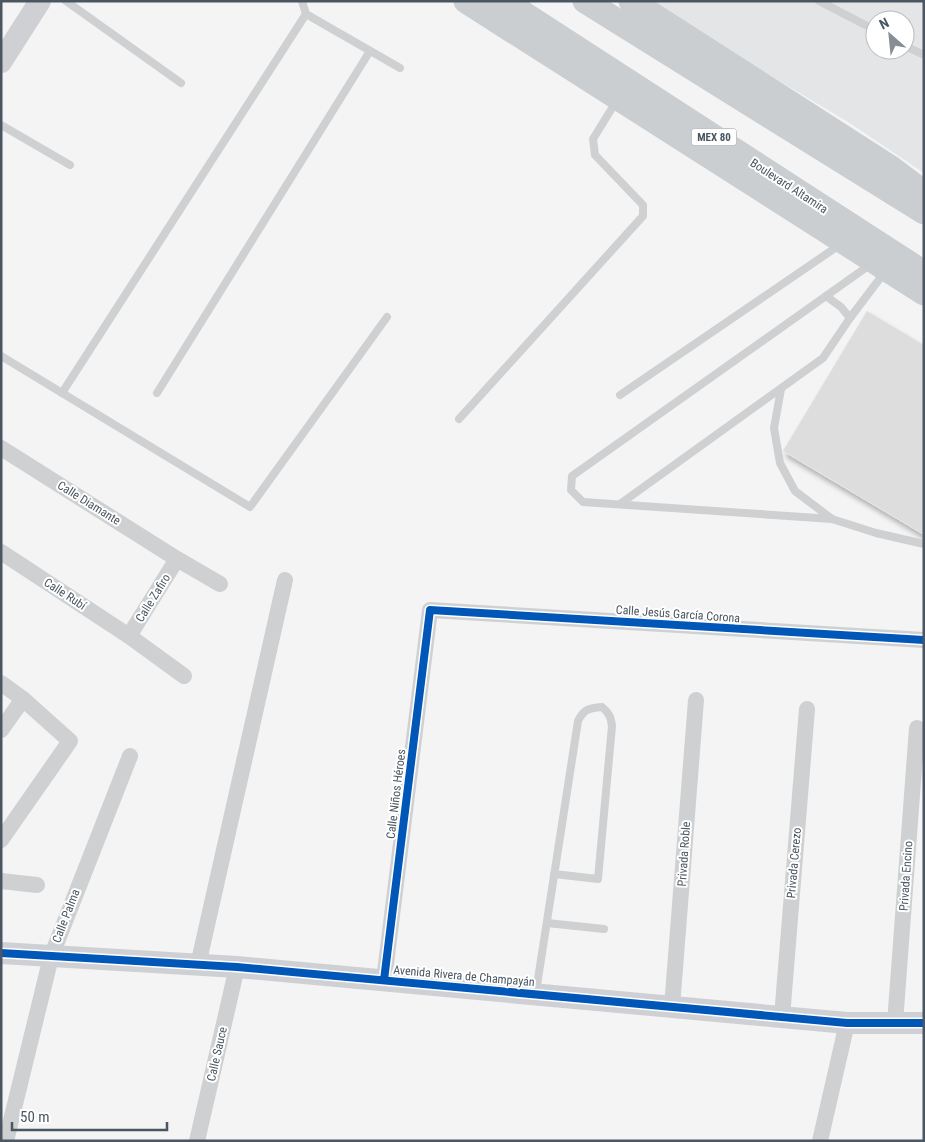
<svg xmlns="http://www.w3.org/2000/svg" width="925" height="1142" font-family="'Roboto Condensed',sans-serif">
	<style>
		.airport { fill: #e4e5e7; fill-rule: evenodd }
		.building { fill: #ddddde; stroke: #e5e6e7; filter: url(#shadow) }
		.lines { fill: none; stroke-linecap: round; stroke-linejoin: round }
		.lane { stroke: #ced0d2; stroke-width: 8 }
		.street { stroke: #ced0d2; stroke-width: 16 }
		.secondary { stroke: #ced0d4; stroke-width: 22 }
		.primary { stroke: #caced1; stroke-width: 25 }
		.cycleway-casing { stroke: #fff; stroke-width: 11 }
		.cycleway { stroke: #0057b8; stroke-width: 8 }
		.labels { text-anchor: middle; dominant-baseline: central; stroke-width: 4; stroke-linejoin: round; paint-order: stroke }
		.shield { fill: #fff; stroke: #808990; stroke-width: 1 }
		.shield-label { font-size: 11px; font-weight: bold; fill: #4a5661 }
		.street-label { font-size: 12px; fill: #4a5661; stroke: #fff }
	</style>
	<defs>
		<filter id="shadow"><feDropShadow dx="3" dy="5.5" stdDeviation="2.5" flood-color="#0004"/></filter>
	</defs>
	<rect width="100%" height="100%" fill="#f4f4f4"/>
	<path class="airport" d="M650,1H924V173L848,122L712,41ZM875,20H905V50H875Z"/>
	<path class="building" d="M867,311L924,345V532L923,534L783,451Z"/>
	<g class="lines">
		<g class="lane">
			<path d="M66,1L181,83"/>
			<path d="M302,1L306,14L400,68"/>
			<path d="M819,1L875,30"/>
			<path d="M905,46L924,55"/>
			<path d="M1,125L70,165"/>
			<path d="M871,264L572,476L571,490L583,502L832,519L876,533L924,544"/>
			<path d="M826,296L841,307L850,318"/>
			<path d="M1,356L250,507L387,317"/>
			<path d="M781,389L774,428L780,463L795,491L832,519"/>
			<path d="M62,393L306,14"/>
			<path d="M157,393L370,51"/>
			<path d="M620,395L841,244"/>
			<path d="M459,419L643,216V205L595,155L593,139L617,100"/>
			<path d="M620,504L823,358L850,318L884,273"/>
			<path d="M547,923L604,929"/>
			<path d="M536,992C550,902 564,812 578,721C584,709 589,708 602,707C609,713 611,717 612,726L598,879L554,874"/>
		</g>
		<g class="street">
			<path d="M1,448L177,559L220,584"/>
			<path d="M1,552L129,636L184,676"/>
			<path d="M129,636L177,559"/>
			<path d="M1,683L23,699L70,741L1,840"/>
			<path d="M1,730L23,699"/>
			<path d="M1,881L37,885"/>
			<path d="M198,965L285,580"/>
			<path d="M384,980L430,610L924,640"/>
			<path d="M672,1007L696,700"/>
			<path d="M782,1017L807,709"/>
			<path d="M895,1023L917,728"/>
			<path d="M6,1141L51,957L130,756"/>
			<path d="M197,1141L237,967"/>
			<path d="M820,1141L847,1023"/>
		</g>
		<g class="secondary">
			<path d="M1,62L40,1"/>
			<path d="M1,953L237,967L847,1023H924"/>
		</g>
		<g class="primary">
			<path d="M466,1L924,293"/>
			<path d="M504,1L924,273"/>
			<path d="M585,1L924,212"/>
			<path d="M631,1L891,168L924,193"/>
		</g>
		<g class="cycleway-casing">
			<g id="cycleway">
				<path d="M1,953L237,967L847,1023H924"/>
				<path d="M384,980L430,610L924,640"/>
			</g>
		</g>
		<use href="#cycleway" class="cycleway"/>
	</g>
	<g class="labels">
		<rect class="shield" x="691.5" y="128.5" width="45" height="17" rx="4"/>
		<g class="shield-label">
			<text x="714" y="137">MEX 80</text>
		</g>
		<g class="street-label">
			<text transform="translate(789 186) rotate(33)">Boulevard Altamira</text>
			<text transform="translate(89 503) rotate(32)">Calle Diamante</text>
			<text transform="translate(65 594) rotate(33)">Calle Rubí</text>
			<text transform="translate(153 598) rotate(-58)">Calle Zafiro</text>
			<text transform="translate(678 614) rotate(4)">Calle Jesús García Corona</text>
			<text transform="translate(396 794) rotate(-83)">Calle Niños Héroes</text>
			<text transform="translate(684 854) rotate(-86)">Privada Roble</text>
			<text transform="translate(794 863) rotate(-85)">Privada Cerezo</text>
			<text transform="translate(906 876) rotate(-86)">Privada Encino</text>
			<text transform="translate(66 916) rotate(-69)">Calle Palma</text>
			<text transform="translate(464 976) rotate(5)">Avenida Rivera de Champayán</text>
			<text transform="translate(217 1054) rotate(-77)">Calle Sauce</text>
		</g>
	</g>
	<rect width="925" height="1142" fill="none" stroke="#4a5661" stroke-width="5"/>
	<g transform="translate(890 35) rotate(333)"><circle r="24" fill="#ffffff" stroke="#b7bbc0"/>
	<path d="M0-4L9 19L0 12L-9 19Z" fill="#868d94"/>
	<text y="-8" font-size="14" font-weight="bold" text-anchor="middle" fill="#4a5661">N</text>
	</g>
	<path d="M12 1122v8h155v-8" fill="none" stroke="#4a5661" stroke-width="2.5"/>
	<text x="20" y="1122" font-size="15" fill="#4a5661" stroke="#ffffff" stroke-width="4" paint-order="stroke">50 m</text>
</svg>
